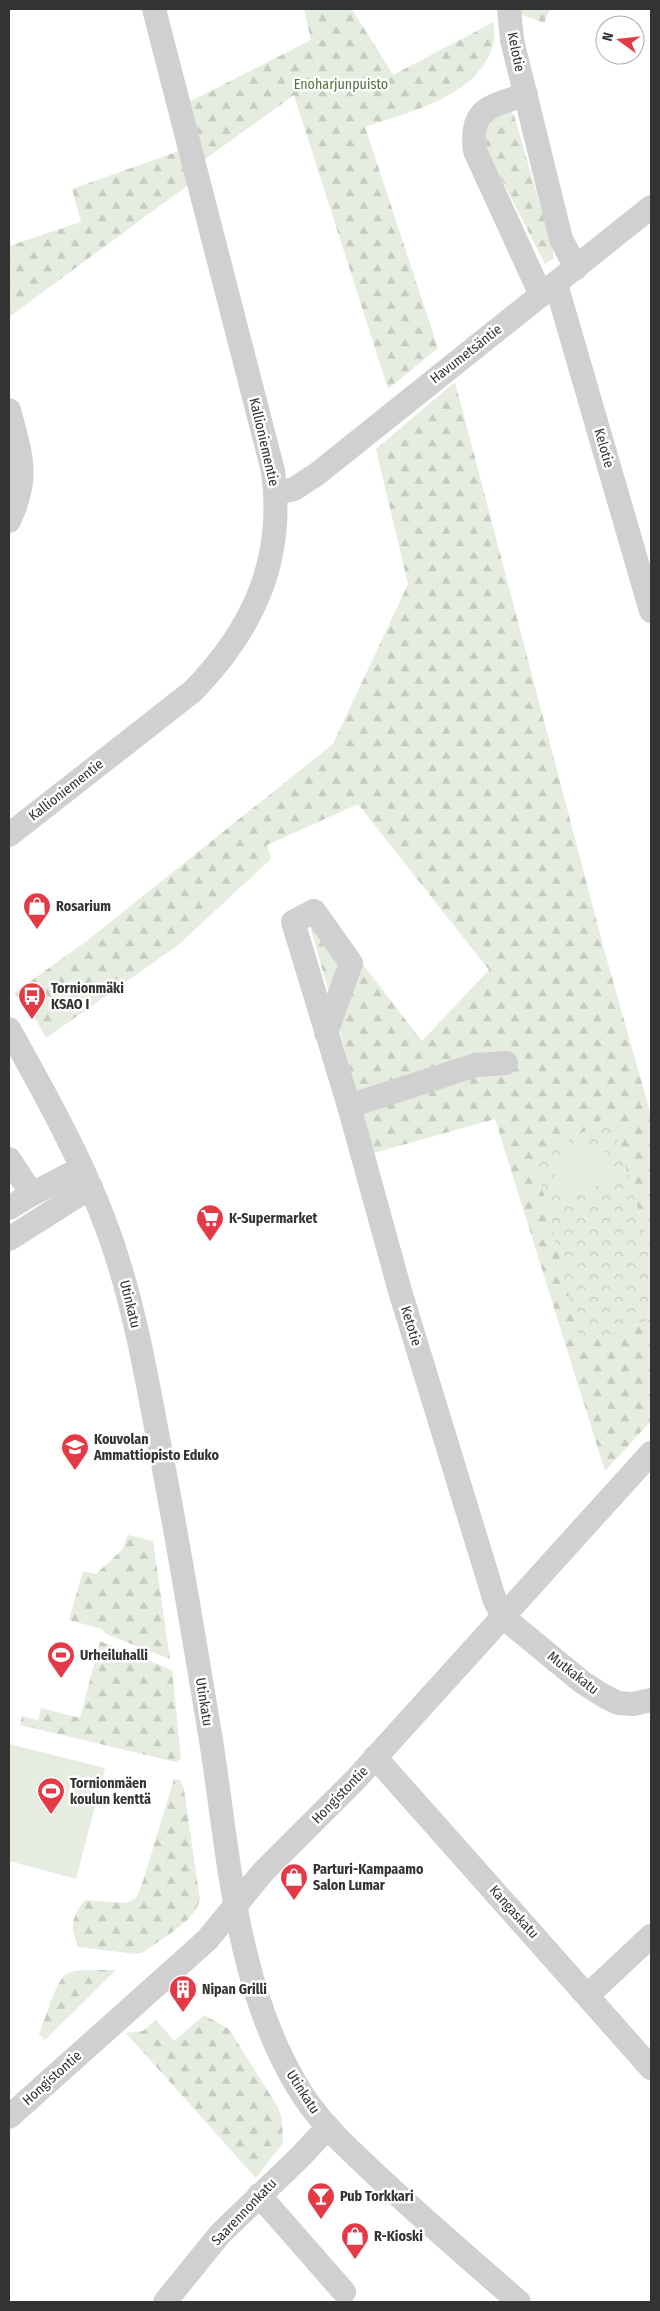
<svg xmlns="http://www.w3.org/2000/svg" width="660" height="2311" font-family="'Fira Sans Condensed',sans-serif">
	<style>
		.forest { fill: url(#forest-firs) }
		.park { fill: url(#park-crowns) }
		.pitch { fill: #e6ecdf }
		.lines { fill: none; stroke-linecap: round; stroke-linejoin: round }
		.minor { stroke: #d0d0d0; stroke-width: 24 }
		.labels { text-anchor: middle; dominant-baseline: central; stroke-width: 5; stroke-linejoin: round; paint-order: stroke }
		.street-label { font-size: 14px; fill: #333; stroke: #fff }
		.park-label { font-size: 14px; fill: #56703f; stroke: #fff }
		.poi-label { font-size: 14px; font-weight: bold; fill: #333; stroke: #fff; text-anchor: start }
	</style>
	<defs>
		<pattern id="forest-firs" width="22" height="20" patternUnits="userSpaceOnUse" patternTransform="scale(1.25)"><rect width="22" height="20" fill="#e6ecdf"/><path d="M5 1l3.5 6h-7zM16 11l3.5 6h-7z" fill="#c6cbc0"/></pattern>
		<pattern id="park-crowns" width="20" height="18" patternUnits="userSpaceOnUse" patternTransform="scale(1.25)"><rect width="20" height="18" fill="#e6ecdf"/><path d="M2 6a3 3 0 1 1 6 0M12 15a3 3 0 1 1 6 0" fill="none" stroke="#c6cbc0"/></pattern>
	</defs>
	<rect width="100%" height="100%" fill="#fff"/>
	<g class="forest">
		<path d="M304,9H352L393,75L494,22C494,30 495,39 493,45C478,97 409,112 365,127L438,348L388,389L294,95L204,160L189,102L311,40Z"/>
		<path d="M515,9H550L544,23L514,12Z"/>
		<path d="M509,110L514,115L553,250V259L545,264L487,151L485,132L488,119Z"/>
		<path d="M179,151L188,185L9,317V246L81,222L72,189Z"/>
		<path d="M455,382L605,953L651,1115V1253L610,1115L581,1345L651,1319V1421L605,1471L495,1119L374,1153L311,929L328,919L422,1041L489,970L358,804L267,845L271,859L177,946L46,1038L34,1016L14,993L88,940L333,744L408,584L376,449Z"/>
		<path d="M128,1535L153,1541L170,1659L106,1634L102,1629L69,1620L83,1571L96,1574L122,1550Z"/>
		<path d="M100,1641L172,1670L181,1759L176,1762L20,1725L22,1716L38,1720L41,1708L80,1718Z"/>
		<path d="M174,1779L180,1780L184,1789L200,1900C193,1923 163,1937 144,1952L136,1954L79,1947C69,1927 72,1917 85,1900L126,1903L136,1898L143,1881Z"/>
		<path d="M84,1970H116L45,2040L39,2034C45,2020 54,1986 65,1975C70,1971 78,1971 84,1970Z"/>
		<path d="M204,2015L229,2029L276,2104L282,2118L283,2143L256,2178L126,2033L143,2031L156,2020L174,2041Z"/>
	</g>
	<path class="park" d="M610,1114L651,1253V1319L581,1345L536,1163Z"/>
	<g class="pitch">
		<path d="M602,1143L614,1180L562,1197L550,1160Z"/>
		<path d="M9,1744L105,1768L76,1879L9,1861Z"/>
	</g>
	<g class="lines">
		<g class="minor">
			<path d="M509,9L512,40L561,239L576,268"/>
			<path d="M526,94C491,107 469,107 475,151L541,295"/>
			<path d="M556,284L651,611"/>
			<path d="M9,410C21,456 30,476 9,521"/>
			<path d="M276,493L294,489L317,474L651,207"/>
			<path d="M9,835L193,691C254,628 285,560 273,471L154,9"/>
			<path d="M9,1029C47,1097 85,1165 111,1239C133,1302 145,1368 157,1433C177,1533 193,1633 210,1734C229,1851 234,1979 296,2084C318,2123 353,2153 386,2184C429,2224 474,2263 519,2302"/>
			<path d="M326,1033L351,963L314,911L293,922L349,1106L400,1291L495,1601L503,1617L582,1682L604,1696L618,1703L633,1704L651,1700"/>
			<path d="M349,1106L476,1065L506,1063"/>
			<path d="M9,1159L32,1194L9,1208"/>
			<path d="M32,1194L82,1168"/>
			<path d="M9,1239L91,1187"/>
			<path d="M375,1757L651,2068"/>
			<path d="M588,1995L651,1936"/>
			<path d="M9,2117L207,1940L263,1872L356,1779L651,1453"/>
			<path d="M259,2195L344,2292"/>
			<path d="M165,2302L220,2234L301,2156L328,2127"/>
		</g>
	</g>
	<defs>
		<g id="shop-pin" transform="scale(1.4375)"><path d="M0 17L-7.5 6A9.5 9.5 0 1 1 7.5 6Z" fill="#e63946" stroke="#fff"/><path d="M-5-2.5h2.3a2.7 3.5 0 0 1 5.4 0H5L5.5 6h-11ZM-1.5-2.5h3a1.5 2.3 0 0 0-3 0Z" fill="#fff"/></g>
		<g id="bus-pin" transform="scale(1.4375)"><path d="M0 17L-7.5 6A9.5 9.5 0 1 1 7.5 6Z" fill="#e63946" stroke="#fff"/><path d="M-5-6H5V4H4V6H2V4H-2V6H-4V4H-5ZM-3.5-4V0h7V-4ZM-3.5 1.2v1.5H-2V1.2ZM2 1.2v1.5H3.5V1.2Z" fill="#fff"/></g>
		<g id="supermarket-pin" transform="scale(1.4375)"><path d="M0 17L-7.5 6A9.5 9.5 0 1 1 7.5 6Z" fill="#e63946" stroke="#fff"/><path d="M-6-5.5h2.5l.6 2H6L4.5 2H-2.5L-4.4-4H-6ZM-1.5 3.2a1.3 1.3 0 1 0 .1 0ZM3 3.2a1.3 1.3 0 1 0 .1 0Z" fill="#fff"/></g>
		<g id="school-pin" transform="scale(1.4375)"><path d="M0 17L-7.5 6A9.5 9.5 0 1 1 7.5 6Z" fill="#e63946" stroke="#fff"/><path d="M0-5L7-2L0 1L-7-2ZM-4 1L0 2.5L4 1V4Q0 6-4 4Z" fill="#fff"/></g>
		<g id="stadium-pin" transform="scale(1.4375)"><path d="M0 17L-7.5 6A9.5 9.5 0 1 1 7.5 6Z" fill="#e63946" stroke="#fff"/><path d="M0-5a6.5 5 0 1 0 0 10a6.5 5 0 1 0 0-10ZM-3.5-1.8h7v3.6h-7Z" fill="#fff"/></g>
		<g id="building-pin" transform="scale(1.4375)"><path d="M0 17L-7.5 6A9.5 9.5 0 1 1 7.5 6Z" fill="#e63946" stroke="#fff"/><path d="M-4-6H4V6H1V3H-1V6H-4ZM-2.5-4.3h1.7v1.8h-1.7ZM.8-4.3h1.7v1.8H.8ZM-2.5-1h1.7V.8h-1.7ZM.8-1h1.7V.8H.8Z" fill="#fff"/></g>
		<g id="bar-pin" transform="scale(1.4375)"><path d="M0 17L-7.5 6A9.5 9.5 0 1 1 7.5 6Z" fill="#e63946" stroke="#fff"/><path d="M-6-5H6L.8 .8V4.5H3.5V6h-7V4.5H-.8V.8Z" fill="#fff"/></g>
	</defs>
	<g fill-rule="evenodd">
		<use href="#shop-pin" x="37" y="906"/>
		<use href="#bus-pin" x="32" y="996"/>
		<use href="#supermarket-pin" x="210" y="1218"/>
		<use href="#school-pin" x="75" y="1447"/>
		<use href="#stadium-pin" x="61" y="1655"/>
		<use href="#stadium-pin" x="51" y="1791"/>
		<use href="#shop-pin" x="294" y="1877"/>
		<use href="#building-pin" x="183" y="1989"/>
		<use href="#bar-pin" x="321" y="2196"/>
		<use href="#shop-pin" x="355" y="2236"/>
	</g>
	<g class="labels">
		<g class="street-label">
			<text transform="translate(516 52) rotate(78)">Kelotie</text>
			<text transform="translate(466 354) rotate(-38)">Havumetsäntie</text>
			<text transform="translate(264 442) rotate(77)">Kallioniementie</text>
			<text transform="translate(604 448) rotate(74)">Kelotie</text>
			<text transform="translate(66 790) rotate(-38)">Kallioniementie</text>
			<text transform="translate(130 1304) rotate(76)">Utinkatu</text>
			<text transform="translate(411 1326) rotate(73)">Ketotie</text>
			<text transform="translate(573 1673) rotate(38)">Mutkakatu</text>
			<text transform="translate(204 1702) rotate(81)">Utinkatu</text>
			<text transform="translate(340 1795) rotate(-46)">Hongistontie</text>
			<text transform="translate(514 1912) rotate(48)">Kangaskatu</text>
			<text transform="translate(52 2078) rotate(-42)">Hongistontie</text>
			<text transform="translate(303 2092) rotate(57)">Utinkatu</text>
			<text transform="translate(244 2212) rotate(-46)">Saarennonkatu</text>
		</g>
		<g class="park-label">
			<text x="341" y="84">Enoharjunpuisto</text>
		</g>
		<g class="poi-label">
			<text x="56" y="906">Rosarium</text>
			<text x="51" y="988">Tornionmäki<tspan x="51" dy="16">KSAO I</tspan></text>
			<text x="229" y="1218">K-Supermarket</text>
			<text x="94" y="1439">Kouvolan<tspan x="94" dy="16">Ammattiopisto Eduko</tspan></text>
			<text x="80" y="1655">Urheiluhalli</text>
			<text x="70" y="1783">Tornionmäen<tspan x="70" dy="16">koulun kenttä</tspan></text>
			<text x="313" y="1869">Parturi-Kampaamo<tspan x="313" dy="16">Salon Lumar</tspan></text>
			<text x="202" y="1989">Nipan Grilli</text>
			<text x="340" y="2196">Pub Torkkari</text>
			<text x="374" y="2236">R-Kioski</text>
		</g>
	</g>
	<rect width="660" height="2311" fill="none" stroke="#333333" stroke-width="20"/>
	<g transform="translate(620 40) rotate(285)"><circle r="24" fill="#ffffff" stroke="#adadad"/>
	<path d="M0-4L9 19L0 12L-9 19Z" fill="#e63946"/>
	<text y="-8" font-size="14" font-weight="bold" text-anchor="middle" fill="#333333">N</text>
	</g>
</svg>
